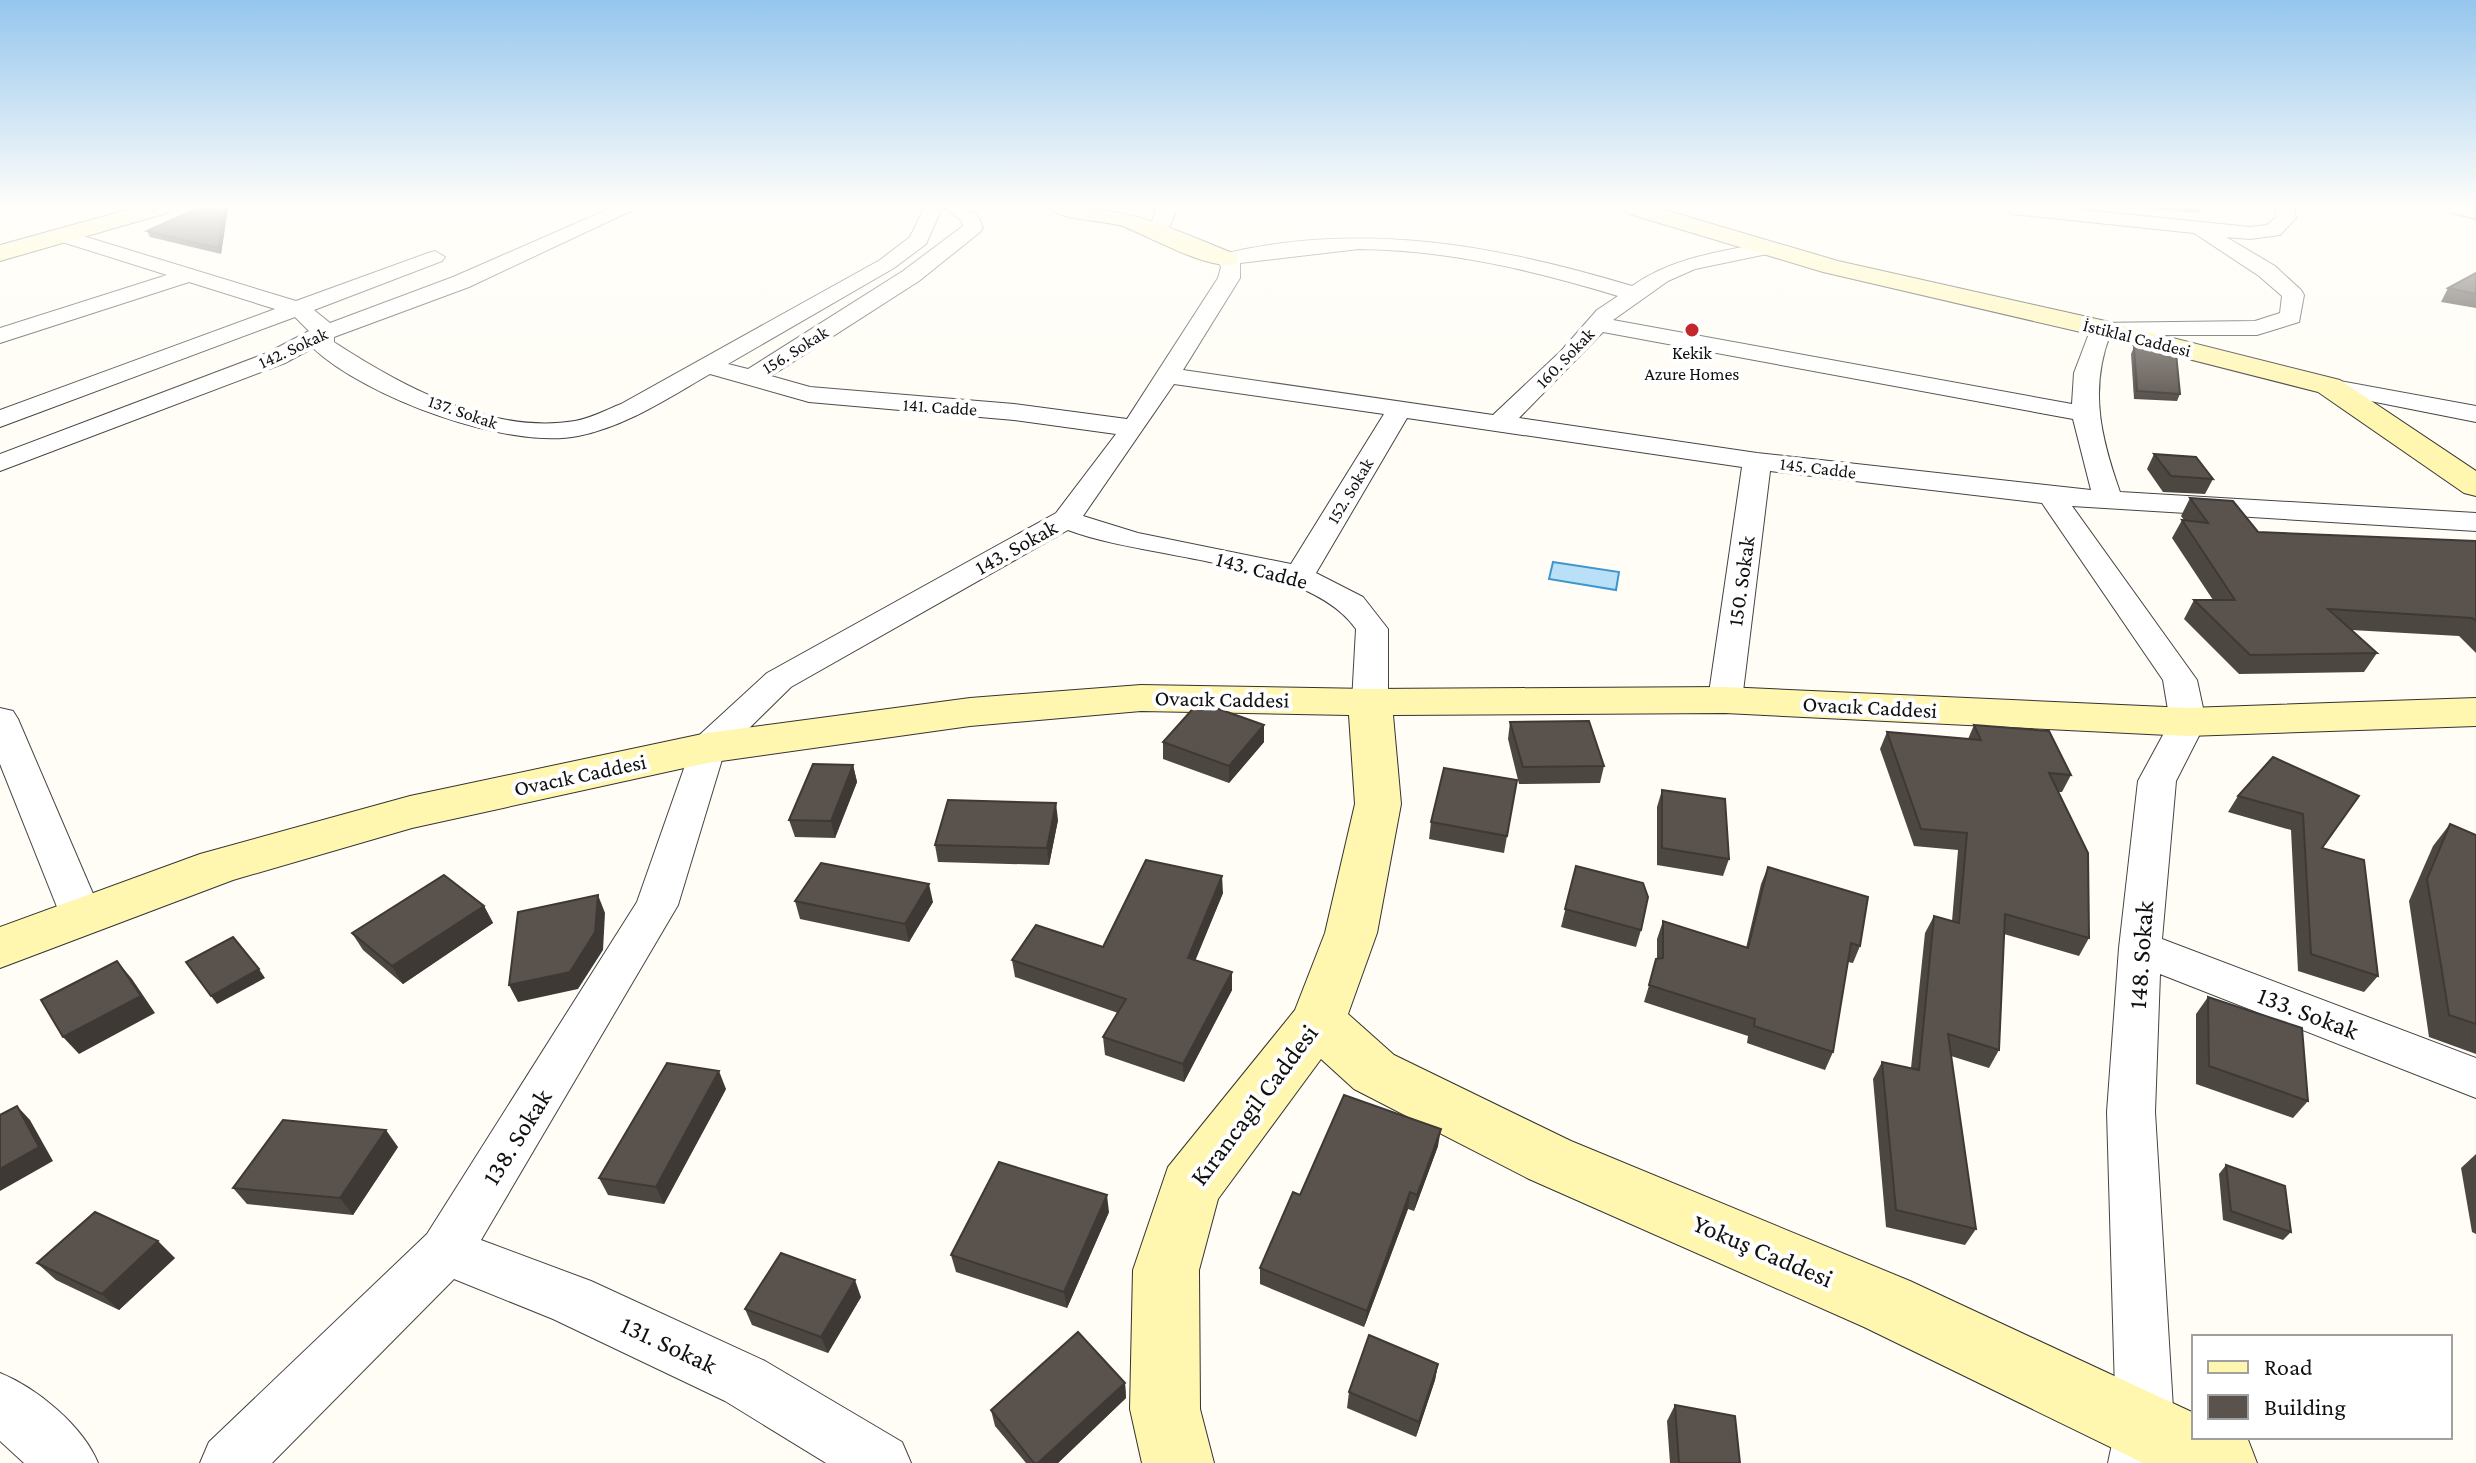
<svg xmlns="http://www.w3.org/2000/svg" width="2476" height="1463" font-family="'Crimson Pro',serif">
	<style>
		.water { fill: #b9e0f7; stroke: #3f96cf; stroke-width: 2 }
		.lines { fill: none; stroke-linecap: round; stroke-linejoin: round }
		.street-casing { stroke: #444; stroke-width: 2 }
		.secondary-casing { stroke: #333; stroke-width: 2 }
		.street { fill: #fff; fill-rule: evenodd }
		.secondary { fill: #fff6b0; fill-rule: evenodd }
		.wall { fill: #4d4742 }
		.shaded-wall { fill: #3f3936 }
		.building { fill: #5a524d; stroke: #3f3936; stroke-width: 2 }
		.poi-dot { fill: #c4262e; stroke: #fff; stroke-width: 3 }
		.labels { text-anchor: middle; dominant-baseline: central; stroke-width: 8; stroke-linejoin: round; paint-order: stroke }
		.far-street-label { font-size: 18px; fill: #111; stroke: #fff }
		.far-poi-label { font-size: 18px; fill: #111; stroke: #fff }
		.street-label { font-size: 22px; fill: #111; stroke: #fff }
		.near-street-label { font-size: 26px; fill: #111; stroke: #fff }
	</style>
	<rect width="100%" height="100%" fill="#fffdf5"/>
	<path class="water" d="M1553,562L1619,572L1616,590L1549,579Z"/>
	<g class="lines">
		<g class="street-casing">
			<g id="street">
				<path d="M611,208H637L469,287L334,337V342C401,386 492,435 575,421C591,418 606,410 621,404L880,260L910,237L924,208H942L926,244L894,268L728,364L748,369L903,271L963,226L961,220L945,208C965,208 977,207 983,228L980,232L919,281L771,376L810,387L1014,404L1127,419L1218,278L1221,267L1216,259L1219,255C1359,220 1496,245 1632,286C1672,258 1717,252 1765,243L1772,245L1775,249L1772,253L1695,269L1668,281L1613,320L2072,404L2074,373L2093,323L2255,321L2280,313L2282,296L2259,276L2194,233L2012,214L2003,208H2065L2250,227L2267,225L2276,217V208H2294L2296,218L2280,235L2250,239L2226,237L2275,266L2301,290L2304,295L2299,322L2257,335H2110C2089,390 2101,438 2120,492L2476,513V531L2072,506L2197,680L2206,722L2176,781L2162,939L2476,1058V1098L2160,974L2155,1112L2174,1425L2168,1463H2108L2116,1425L2107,1112L2119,948L2138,781L2170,722L2163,680L2042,503L1770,471L1742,700L1737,708L1725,711L1713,708L1708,700L1742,467L1407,418L1316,573L1363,597L1388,629V702L1382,710L1370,713L1358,710L1352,702L1356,629C1308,560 1146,560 1068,530L791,687L724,753L678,905L481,1240L591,1281L765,1361L902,1442L911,1463H826L725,1401L553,1319L454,1279L272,1463H200L209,1442L427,1234L637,902L694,740L767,673L1056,513L1116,434L1014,420L809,402L710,374C668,398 627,426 578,436C507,450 365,397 313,348L285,363L0,471V454L267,353L309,331L295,317L0,427V410L275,309L189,282L0,343V328L167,275L56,240L53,236L56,232H70L296,301L428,253L435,251L445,257L442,261L314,310L330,323L453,277ZM1359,249C1448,250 1533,270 1618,296L1597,310L1561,351L1493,415L1183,370L1240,278V263ZM1603,332L2073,419L2091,490L1757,453L1519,418ZM1174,384L1384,414L1291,564L1138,533L1083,516Z"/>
				<path d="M1157,208H1177L1168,231L1158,237L1148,231Z"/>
				<path d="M2329,379L2476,406V422L2320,391L2317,386Z"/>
				<path d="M0,708L13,711L18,719L103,917L97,928L82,933L67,928L61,917L0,764Z"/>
				<path d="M0,1373C37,1388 83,1426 98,1463H24L0,1441Z"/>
			</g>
		</g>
		<g class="secondary-casing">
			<g id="secondary">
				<path d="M134,208H171L167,213L0,261V245Z"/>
				<path d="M1050,208C1128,205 1165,226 1235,254L1239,259L1235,264C1209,271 1149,236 1122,226C1105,220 1060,221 1050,208Z"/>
				<path d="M1622,208H1658L1838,261L2101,320L2340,380L2476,471V496L2464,493L2318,392L2098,336L1823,272L1626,213Z"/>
				<path d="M2448,208H2476V219L2452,213Z"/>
				<path d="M1141,685L1370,689L1725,687L2188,708L2476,698V726L2188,736L1725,713L1393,715L1401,804L1377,933L1348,1014L1394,1055L1571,1141L1910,1281L2194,1413V1437H2247L2257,1463H2143L1864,1327L1529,1179L1354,1089L1321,1059L1218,1199L1199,1270L1200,1409L1214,1463H1142L1130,1409L1133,1270L1168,1167L1295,1010L1325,933L1355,804L1349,715L1141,711L970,726L707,763L412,828L233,880L0,968V927L200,854L410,796L707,733L970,698Z"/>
			</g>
		</g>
		<use href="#street" class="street"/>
		<use href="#secondary" class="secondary"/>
	</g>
	<g class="wall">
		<path d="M228,208L221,254L150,237L147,231Z"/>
		<path d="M2138,208H2201L2198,213Z"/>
		<path d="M2476,273V308L2441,302L2448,288Z"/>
		<path d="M2134,347L2180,394L2177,401L2134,399L2131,354Z"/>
		<path d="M2154,454L2213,479L2205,494L2163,492L2147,469Z"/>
		<path d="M2190,498L2258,532L2476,541V653L2459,636L2351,630L2377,653L2364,672L2239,674L2184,619L2194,600H2213L2172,538L2182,520H2184L2181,516Z"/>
		<path d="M1510,722L1604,766L1600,783L1519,784L1508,739Z"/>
		<path d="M1264,725V742L1229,783L1163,759V742Z"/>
		<path d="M1974,725L2071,775L2062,792H2058L2089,938L2079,956L2004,934L1999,1050L1989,1068L1951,1056L1976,1229L1965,1245L1886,1227L1873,1079L1882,1062L1911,1068L1925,933L1934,916L1952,921L1958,850L1914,846L1880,749L1887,732L1968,739Z"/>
		<path d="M2273,757L2322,848L2378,976L2364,992L2298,971L2291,830L2228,812L2238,796Z"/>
		<path d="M853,765L857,782L835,838L795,837L789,820Z"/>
		<path d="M1517,780L1504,853L1429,839L1431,822Z"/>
		<path d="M1662,790L1729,859L1723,876L1657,865V807Z"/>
		<path d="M1058,820L1049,865L938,862L935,845Z"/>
		<path d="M2450,824L2476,835V1054L2429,1037L2409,901L2433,846Z"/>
		<path d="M1576,866L1641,930L1636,947L1561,927Z"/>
		<path d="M1768,867L1860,946L1853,963L1848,962L1833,1052L1825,1070L1747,1043L1748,1036L1644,1002L1657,959V939L1663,921L1746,948L1761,884Z"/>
		<path d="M1223,893L1195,960L1232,972V990L1184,1082L1105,1055L1103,1037L1118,1013L1015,977L1012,960L1103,947Z"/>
		<path d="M795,901L933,902L909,942L800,919Z"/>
		<path d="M484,906L493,923L403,984L363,950L352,933Z"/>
		<path d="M2208,997L2308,1101L2293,1118L2196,1084V1014Z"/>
		<path d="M726,1089L664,1204L608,1195L599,1178Z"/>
		<path d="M1438,1146L1414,1211L1408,1209L1364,1327L1260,1284V1268L1300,1195Z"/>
		<path d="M398,1147L353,1215L247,1204L233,1188Z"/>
		<path d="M2476,1154V1234L2472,1232L2461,1168Z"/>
		<path d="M2226,1165L2291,1232L2283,1240L2223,1220L2219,1174Z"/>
		<path d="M1109,1212L1067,1308L956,1272L951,1255Z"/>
		<path d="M175,1258L119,1310L56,1280L37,1263Z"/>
		<path d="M861,1297L828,1353L752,1325L745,1309Z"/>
		<path d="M1438,1364L1435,1380L1416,1437L1347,1408L1349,1392Z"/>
		<path d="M1125,1383L1126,1398L1058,1463H1026L995,1426L991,1410Z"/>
		<path d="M1675,1405L1740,1463H1670L1667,1421Z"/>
	</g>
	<g class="shaded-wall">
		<path d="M224,208H228L221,254L218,248Z"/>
		<path d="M1264,725V742L1229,783V766Z"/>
		<path d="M853,765L857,782L835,838L831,821Z"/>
		<path d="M1056,803L1058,820L1049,865L1047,848Z"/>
		<path d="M1222,876L1223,893L1189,976L1188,958Z"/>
		<path d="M929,884L933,902L909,942L905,924Z"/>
		<path d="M598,895L605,913L603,950L578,989L518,1002L509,985Z"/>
		<path d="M484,906L493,923L403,984L392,966Z"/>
		<path d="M117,961L132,979L155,1013L79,1054L63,1037Z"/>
		<path d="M259,969L265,978L217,1004L211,996Z"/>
		<path d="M1232,972V990L1184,1082L1183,1064Z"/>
		<path d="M719,1071L726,1089L664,1204L656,1187Z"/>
		<path d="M17,1106L30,1120L53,1161L0,1191V1169Z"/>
		<path d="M1441,1129L1438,1146L1414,1211L1417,1195Z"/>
		<path d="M386,1130L398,1147L353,1215L340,1198Z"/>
		<path d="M1410,1192L1408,1209L1364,1327L1367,1311Z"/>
		<path d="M1107,1195L1109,1212L1067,1308L1064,1292Z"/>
		<path d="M158,1241L175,1258L119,1310L102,1294Z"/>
		<path d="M855,1280L861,1297L828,1353L821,1337Z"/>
		<path d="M1438,1364L1435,1380L1416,1437L1419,1422Z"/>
		<path d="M1125,1383L1126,1398L1058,1463H1038Z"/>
	</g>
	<g class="building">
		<path d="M198,208H224L218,248L147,231Z"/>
		<path d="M2476,273V294L2448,288Z"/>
		<path d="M2134,347L2176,353L2180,394L2137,391Z"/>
		<path d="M2154,454L2196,457L2213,479L2171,476Z"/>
		<path d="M2190,498L2233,501L2258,532L2476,541V621L2472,618L2328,609L2377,653L2250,655L2194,600H2235L2182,520L2208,523Z"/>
		<path d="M1199,702L1264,725L1229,766L1163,742Z"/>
		<path d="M1589,721L1604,766L1523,767L1510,722Z"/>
		<path d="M1974,725L2049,731L2071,775L2049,773L2088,853L2089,938L2005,914L1999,1050L1948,1034L1976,1229L1896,1210L1882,1062L1919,1070L1934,916L1959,923L1967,833L1921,829L1887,732L1981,740Z"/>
		<path d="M2273,757L2359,796L2322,848L2364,860L2378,976L2311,954L2303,814L2238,796Z"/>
		<path d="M813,764L853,765L831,821L789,820Z"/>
		<path d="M1444,768L1517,780L1507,836L1431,822Z"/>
		<path d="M1662,790L1725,799L1729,859L1662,848Z"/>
		<path d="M948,800L1056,803L1047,848L935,845Z"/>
		<path d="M2450,824L2476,835V1024L2449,1015L2427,879Z"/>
		<path d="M1146,860L1222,876L1188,958L1232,972L1183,1064L1103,1037L1126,999L1012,960L1036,925L1103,947Z"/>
		<path d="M821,863L929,884L905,924L795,901Z"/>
		<path d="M1576,866L1643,883L1648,897L1641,930L1565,909Z"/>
		<path d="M1768,867L1868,897L1860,946L1851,943L1833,1052L1754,1026L1755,1019L1649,985L1656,959L1663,958V921L1748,948Z"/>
		<path d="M444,875L484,906L392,966L352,933Z"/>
		<path d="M598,895L595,932L570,972L509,985L518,912Z"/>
		<path d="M233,937L259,969L211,996L186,962Z"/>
		<path d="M117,961L141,996L63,1037L41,1000Z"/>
		<path d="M2208,997L2302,1028L2308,1101L2209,1066Z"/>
		<path d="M667,1063L719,1071L656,1187L599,1178Z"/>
		<path d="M1344,1095L1441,1129L1417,1195L1410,1192L1367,1311L1260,1268L1293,1192L1300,1195Z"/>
		<path d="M17,1106L39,1147L0,1169V1115Z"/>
		<path d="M283,1120L386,1130L340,1198L233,1188Z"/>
		<path d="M999,1162L1107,1195L1064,1292L951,1255Z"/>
		<path d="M2226,1165L2285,1186L2291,1232L2231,1211Z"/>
		<path d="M95,1212L158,1241L102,1294L37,1263Z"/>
		<path d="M781,1253L855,1280L821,1337L745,1309Z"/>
		<path d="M1078,1332L1125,1383L1038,1463H1034L991,1410Z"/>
		<path d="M1369,1335L1438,1364L1419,1422L1349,1392Z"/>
		<path d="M1675,1405L1735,1416L1740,1463H1679Z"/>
	</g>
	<linearGradient id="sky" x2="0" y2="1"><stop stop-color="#95c6ee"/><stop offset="0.5" stop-color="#fffefa"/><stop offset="1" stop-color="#fffefa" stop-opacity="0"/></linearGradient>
	<rect width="2476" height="413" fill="url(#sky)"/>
	<circle class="poi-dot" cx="1692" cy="330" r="8"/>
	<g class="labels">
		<g class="far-street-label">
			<text transform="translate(2137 338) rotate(14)">İstiklal Caddesi</text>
			<text transform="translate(293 348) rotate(-25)">142. Sokak</text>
			<text transform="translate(795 350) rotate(-32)">156. Sokak</text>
			<text transform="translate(1565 358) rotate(-46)">160. Sokak</text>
			<text transform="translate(940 407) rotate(4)">141. Cadde</text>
			<text transform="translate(463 412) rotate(19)">137. Sokak</text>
			<text transform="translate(1818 468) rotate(7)">145. Cadde</text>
			<text transform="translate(1350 491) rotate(-59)">152. Sokak</text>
		</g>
		<g class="far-poi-label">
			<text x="1692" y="353">Kekik<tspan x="1692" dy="21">Azure Homes</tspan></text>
		</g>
		<g class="street-label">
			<text transform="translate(1016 547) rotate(-29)">143. Sokak</text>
			<text transform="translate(1262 570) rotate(15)">143. Cadde</text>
			<text transform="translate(1741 581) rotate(-82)">150. Sokak</text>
			<text transform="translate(1222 699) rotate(1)">Ovacık Caddesi</text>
			<text transform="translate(1870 707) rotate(3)">Ovacık Caddesi</text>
			<text transform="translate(580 775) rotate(-12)">Ovacık Caddesi</text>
		</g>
		<g class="near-street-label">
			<text transform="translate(2141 955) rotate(-86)">148. Sokak</text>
			<text transform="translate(2308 1013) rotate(21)">133. Sokak</text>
			<text transform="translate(1254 1105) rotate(-53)">Kırancagil Caddesi</text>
			<text transform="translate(517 1137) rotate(-58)">138. Sokak</text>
			<text transform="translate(1763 1251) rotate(23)">Yokuş Caddesi</text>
			<text transform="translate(669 1345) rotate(25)">131. Sokak</text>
		</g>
	</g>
	<rect x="2192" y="1335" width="260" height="104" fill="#ffffff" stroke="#a0a0a0" stroke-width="2"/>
	<rect x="2208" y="1361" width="40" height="12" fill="#fff6b0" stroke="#a0a0a0" stroke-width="2"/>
	<text x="2264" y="1375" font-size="24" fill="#111111">Road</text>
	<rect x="2208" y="1395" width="40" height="24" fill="#5a524d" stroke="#a0a0a0" stroke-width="2"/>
	<text x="2264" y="1415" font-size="24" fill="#111111">Building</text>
</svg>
